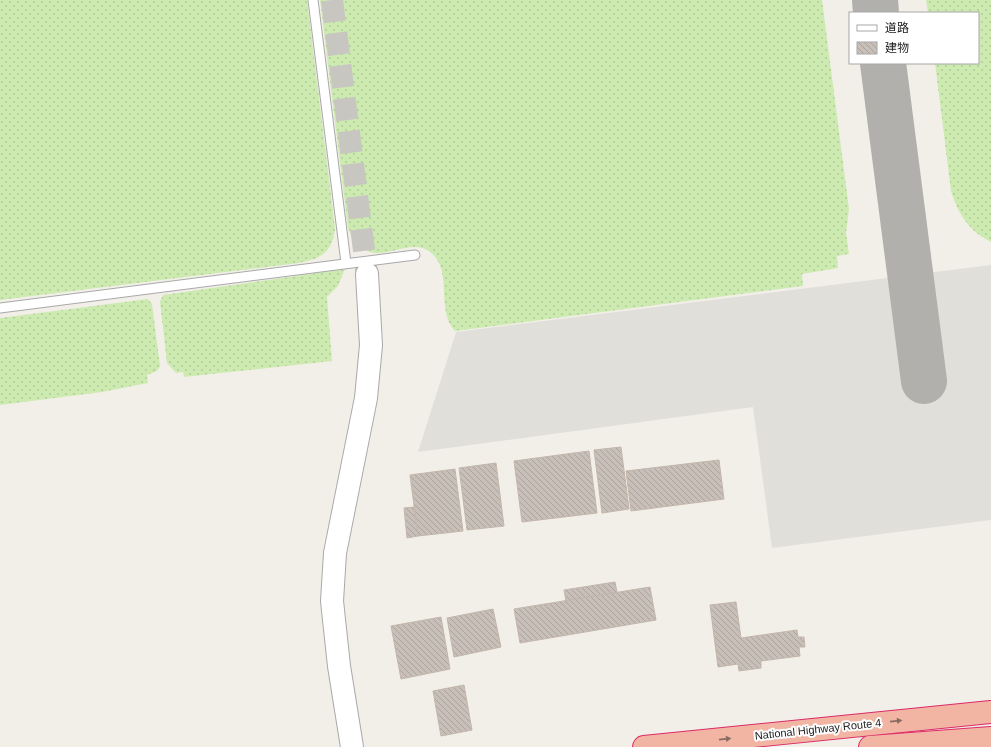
<svg xmlns="http://www.w3.org/2000/svg" width="991" height="747" font-family="Arial,'Noto Sans JP',sans-serif">
	<style>
		.airport { fill: #e1dfda }
		.grass { fill: url(#grass-dots) }
		.lines { fill: none; stroke-linecap: round; stroke-linejoin: round }
		.taxiway { stroke: #b1b0ac; stroke-width: 46 }
		.building { fill: url(#building-back-hatch); stroke: #c4b6ab }
		.tertiary-tunnel { stroke: #c8c6c1; stroke-width: 22; stroke-dasharray: 22 11; stroke-linecap: butt }
		.service-casing { stroke: #a9a9a9; stroke-width: 11 }
		.tertiary-casing { stroke: #a9a9a9; stroke-width: 24 }
		.trunk-casing { stroke: #dc2a67; stroke-width: 24 }
		.service { stroke: #fff; stroke-width: 9 }
		.tertiary { stroke: #fff; stroke-width: 22 }
		.trunk { stroke: #f2b4a3; stroke-width: 22 }
		.oneway { fill: #8a6b62 }
		.labels { text-anchor: middle; dominant-baseline: central; stroke-width: 4; stroke-linejoin: round; paint-order: stroke }
		.street-label { font-size: 11px; fill: #222; stroke: #fff }
	</style>
	<defs>
		<pattern id="grass-dots" width="8" height="8" patternUnits="userSpaceOnUse"><rect width="8" height="8" fill="#cdebb0"/><path d="M2 2h.1M6 6h.1" fill="none" stroke="#b0c997" stroke-width="1.8" stroke-linecap="round"/></pattern>
		<pattern id="building-back-hatch" width="6" height="6" patternUnits="userSpaceOnUse"><rect width="6" height="6" fill="#c7bfb8"/><path d="M-1 5l2 2M0 0l6 6M5-1l2 2" fill="none" stroke="#aba49e"/></pattern>
	</defs>
	<rect width="100%" height="100%" fill="#f2efe9"/>
	<path class="airport" d="M991,265V520L772,548L753,407L418,452L456,332Z"/>
	<g class="grass">
		<path d="M0,0H307L335,228C332,253 322,258 299,263L0,300Z"/>
		<path d="M320,0H822L849,209L846,233L849,254L837,256L838,268L802,274L803,286L455,331C435,310 454,270 430,252C405,233 370,279 348,228Z"/>
		<path d="M926,0H991V242C969,231 958,214 951,191L935,63H978V13H928Z"/>
		<path d="M345,269L338,286L327,297L332,361L184,377L183,372L176,373L167,363L160,302L163,295Z"/>
		<path d="M148,299L152,304L160,366L157,371L147,375L148,383L102,392L0,405V318Z"/>
	</g>
	<g class="lines">
		<g class="taxiway">
			<path d="M875,0L876,13"/>
			<path d="M883,63L924,381"/>
		</g>
	</g>
	<g class="building">
		<path d="M621,447L629,509L602,513L594,450Z"/>
		<path d="M589,451L597,513L522,522L514,461Z"/>
		<path d="M719,460L724,499L631,511L626,471Z"/>
		<path d="M496,463L504,526L467,530L459,468Z"/>
		<path d="M455,469L463,531L418,536L410,475Z"/>
		<path d="M414,507L418,536L407,538L404,508Z"/>
		<path d="M615,582L617,592L566,601L564,590Z"/>
		<path d="M650,587L656,620L520,643L514,609Z"/>
		<path d="M736,602L741,638L797,630L798,637H804L805,647H799L800,656L761,661V668L739,671L738,664L718,667L710,605Z"/>
		<path d="M493,609L501,647L454,657L447,618Z"/>
		<path d="M441,617L450,669L401,679L391,626Z"/>
		<path d="M464,685L472,730L441,736L433,691Z"/>
	</g>
	<g class="lines">
		<path class="tertiary-tunnel" d="M332,0L367,274"/>
		<g class="service-casing">
			<g id="service">
				<path d="M313,0L346,263"/>
				<path d="M0,308L415,255"/>
			</g>
		</g>
		<g class="tertiary-casing">
			<path id="tertiary" d="M352,747L339,666L332,601L335,553L366,398L371,345L367,274"/>
		</g>
		<g class="trunk-casing">
			<g id="trunk">
				<path d="M644,747L991,712"/>
				<path d="M870,747L991,738"/>
			</g>
		</g>
		<use href="#service" class="service"/>
		<use href="#tertiary" class="tertiary"/>
		<use href="#trunk" class="trunk"/>
	</g>
	<defs><path id="oneway-solid" d="M-6-.8H1V-3.2L6.5 0L1 3.2V.8H-6Z"/></defs>
	<g class="oneway">
		<use href="#oneway-solid" transform="translate(896 721) rotate(-6)"/>
		<use href="#oneway-solid" transform="translate(725 739) rotate(-6)"/>
	</g>
	<g class="labels">
		<g class="street-label">
			<text transform="translate(818 729) rotate(-6)">National Highway Route 4</text>
		</g>
	</g>
	<rect x="849" y="12" width="130" height="52" fill="#ffffff" stroke="#a7a7a7"/>
	<rect x="857" y="25" width="20" height="6" fill="#ffffff" stroke="#a7a7a7"/>
	<text x="885" y="32" font-size="12" fill="#222222">道路</text>
	<rect x="857" y="42" width="20" height="12" fill="url(#building-back-hatch)" stroke="#a7a7a7"/>
	<text x="885" y="52" font-size="12" fill="#222222">建物</text>
</svg>
